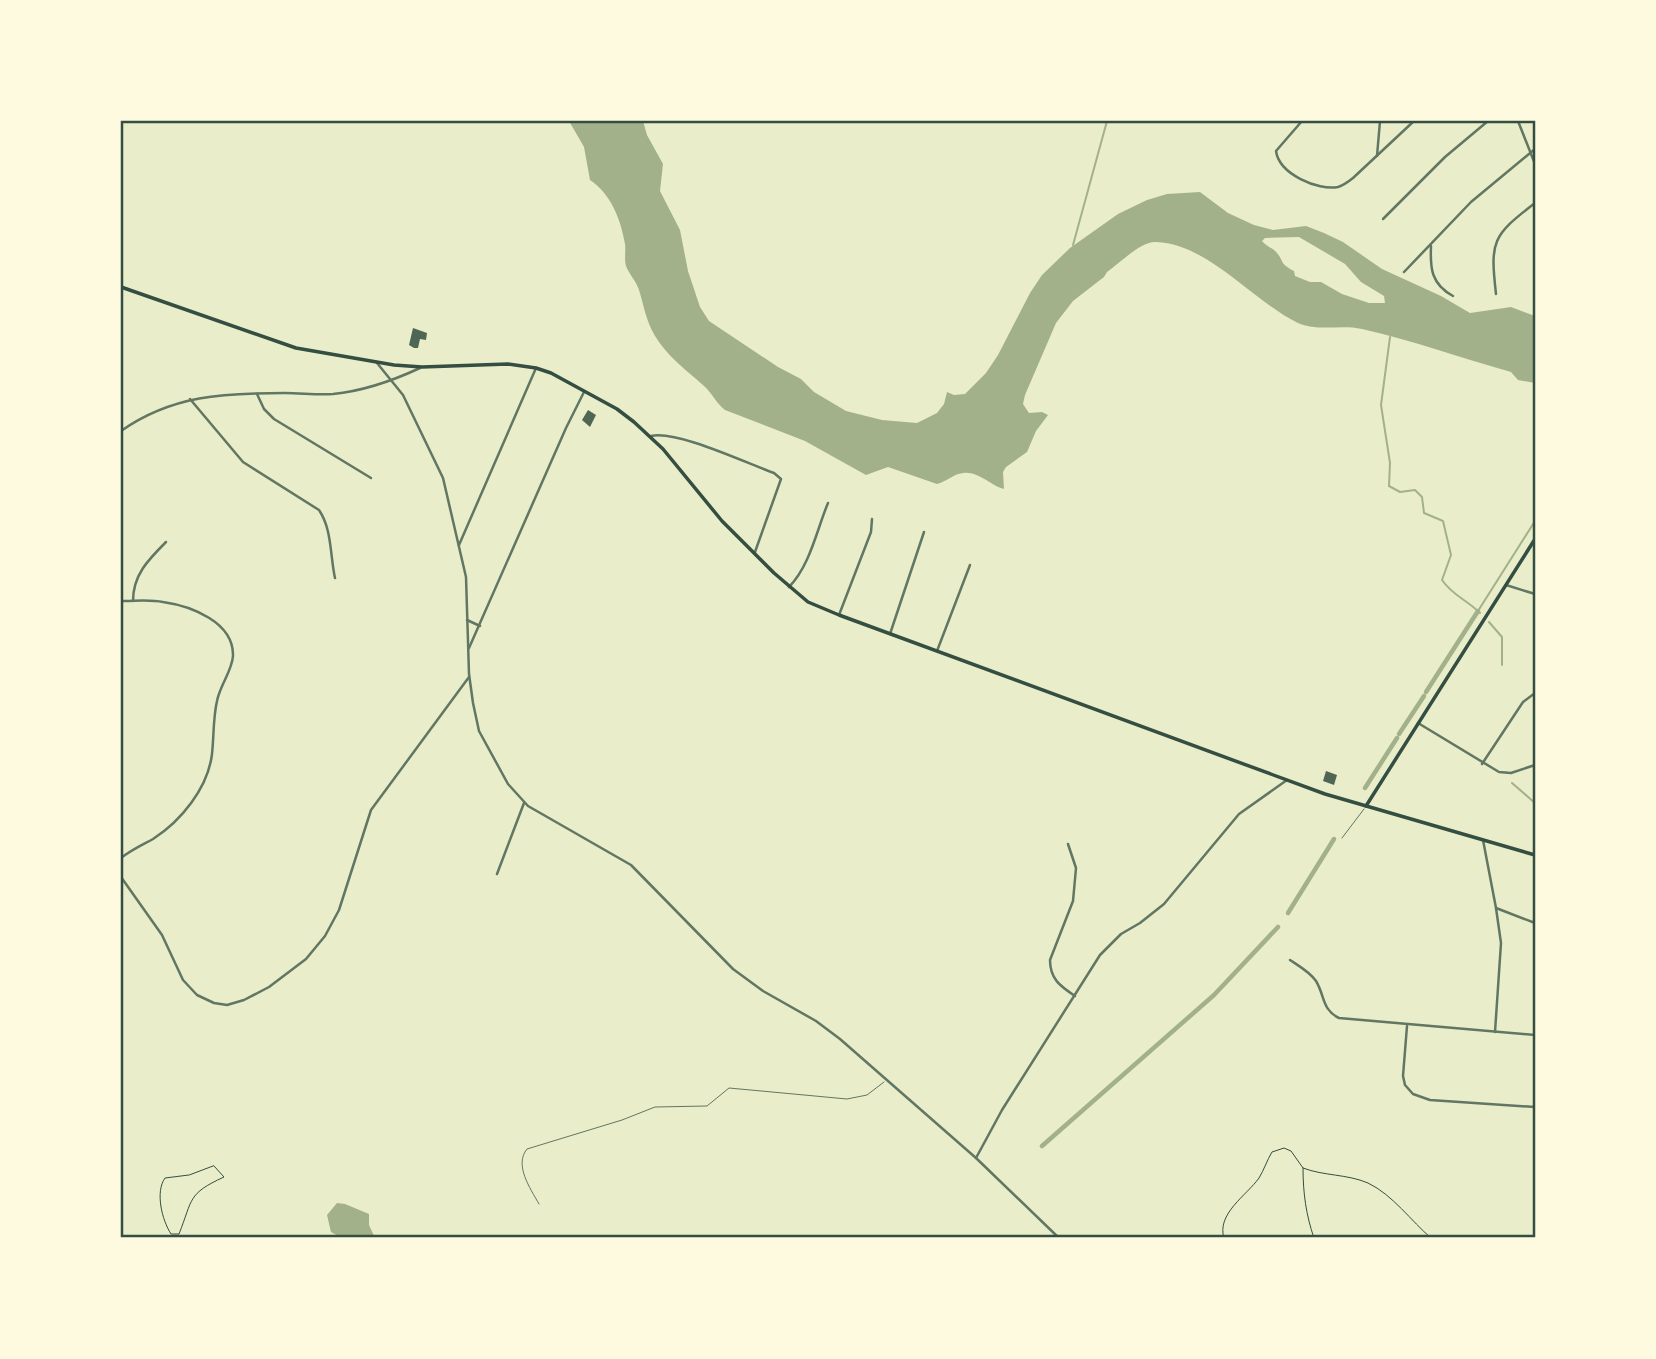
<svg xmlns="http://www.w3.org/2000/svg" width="1656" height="1359" font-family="Overpass,sans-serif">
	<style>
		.water { fill: #a3b18a; fill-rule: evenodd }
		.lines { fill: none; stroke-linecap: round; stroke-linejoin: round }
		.stream { stroke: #a3b18a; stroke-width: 2 }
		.canal { stroke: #a3b18a; stroke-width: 4.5 }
		.building { fill: #4f6655 }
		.path { stroke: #344e41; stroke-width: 1 }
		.service { stroke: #617663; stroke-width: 1 }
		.minor { stroke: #617663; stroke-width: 2.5 }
		.tertiary { stroke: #617663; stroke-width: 2.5 }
		.secondary { stroke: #344e41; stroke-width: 3.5 }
		.primary { stroke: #344e41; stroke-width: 3.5 }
		.neatline { fill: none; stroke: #344e41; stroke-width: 2.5 }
	</style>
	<rect width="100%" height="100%" fill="#e9edc9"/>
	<g class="water">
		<path d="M569,121H643L647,135L663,164L660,191L680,230L688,271L700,307L709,321L778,367L801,379L814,392L846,411L882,420L917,423L937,413L944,404L947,392L954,395L965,394L986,373L998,355L1030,293L1042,275L1070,248L1118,214L1147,200L1167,194L1200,192L1228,213L1254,225L1273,230L1306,226L1324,233L1343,242L1382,269L1441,296L1470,313L1511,307L1535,316V383L1518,380L1511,372C1461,358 1412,340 1362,329C1341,324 1318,332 1298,323C1252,301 1209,244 1156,242C1141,241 1120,263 1107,272L1104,277L1073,301L1056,323L1025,395L1023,404L1029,413L1042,412L1048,415L1036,431L1027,452L1006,467L1003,472L1004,489C991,486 979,471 963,473C953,474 946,482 937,484L888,467L866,475L805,441L725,410C716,403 712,393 704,386C686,370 667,356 655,336C646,321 644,306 639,290C636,281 629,274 626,266C624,259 626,251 625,244C621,220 611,194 590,180L584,147ZM1299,237L1345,264L1361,282L1384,296L1385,303H1369L1342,294L1321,282H1310L1295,276L1294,271C1279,263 1285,263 1277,253C1273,248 1266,246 1262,241L1265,238Z"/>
		<path d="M337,1203L345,1204L369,1214V1225L375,1238H342L331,1232L327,1215Z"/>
	</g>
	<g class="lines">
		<g class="stream">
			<path d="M1073,245L1107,121"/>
			<path d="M1390,337L1381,405L1390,463L1389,486L1400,492L1415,490L1422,497L1424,513L1443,521L1451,555L1442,580C1453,596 1466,599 1480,613"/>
			<path d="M1478,611L1535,521"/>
			<path d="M1489,622L1502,637V665"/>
			<path d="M1512,783L1535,803"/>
		</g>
		<g class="canal">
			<path d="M1426,692L1478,611"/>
			<path d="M1399,734L1424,696"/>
			<path d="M1365,788L1397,738"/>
			<path d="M1288,913L1334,839"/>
			<path d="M1042,1146L1214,995L1278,927"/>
		</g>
	</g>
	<g class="building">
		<path d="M413,328L427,333L426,340L420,339L418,348H414L409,345Z"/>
		<path d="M588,410L596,415L590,427L582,420Z"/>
		<path d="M1326,771L1337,775L1334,785L1323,781Z"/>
	</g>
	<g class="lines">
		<g class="path">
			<path d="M214,1166L224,1177C187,1194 193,1199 179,1234H171C162,1220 155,1192 165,1178L189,1175Z"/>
			<path d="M1303,1168C1303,1193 1306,1215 1314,1238"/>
			<path d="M1224,1238C1216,1214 1247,1195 1259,1178C1264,1170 1267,1160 1272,1152L1284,1148L1291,1151L1303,1168C1324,1176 1347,1174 1368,1183C1393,1195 1411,1221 1431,1238"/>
		</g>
		<g class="service">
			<path d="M1342,838L1364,809"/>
			<path d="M539,1204C530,1188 514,1165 527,1149L622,1120L655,1107L707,1106L729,1088L847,1099L867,1095L884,1082"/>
		</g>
		<g class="minor">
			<path d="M1302,121L1276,151C1279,174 1318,191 1338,187C1344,185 1348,182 1353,178L1414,121"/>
			<path d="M1518,121L1535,164"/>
			<path d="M1377,156L1380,121"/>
			<path d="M1383,219L1445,157L1488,121"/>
			<path d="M1431,246C1430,268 1431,284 1453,296"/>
			<path d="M1404,272L1471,202L1535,149"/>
			<path d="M1496,294C1490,241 1492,236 1535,203"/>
			<path d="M257,394L264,409L274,419L371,478"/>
			<path d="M190,399L243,462L319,510C332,529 330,555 335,578"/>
			<path d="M651,436C677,430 746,463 774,473L781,479L755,552"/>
			<path d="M459,545L536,368"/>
			<path d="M1506,585L1535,594"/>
			<path d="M789,587C810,566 817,529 828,503"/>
			<path d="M121,601C135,601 150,599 163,602C191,606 234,622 233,656C232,671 220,685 217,701C213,718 214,736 212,754C208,788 181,821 153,839C142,845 131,850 121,858"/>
			<path d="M133,601C133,575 148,560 166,542"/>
			<path d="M839,615L871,532L872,519"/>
			<path d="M467,620L480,626"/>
			<path d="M890,634L924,532"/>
			<path d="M469,648L566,428L584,392"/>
			<path d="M937,651L970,565"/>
			<path d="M1418,723L1499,772L1511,773L1535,765"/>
			<path d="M1482,764L1523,702L1535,693"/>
			<path d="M1483,840L1496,908L1535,923"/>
			<path d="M1068,844L1076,868L1073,901L1050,960C1050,979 1060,986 1075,996"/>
			<path d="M497,874L524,803"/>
			<path d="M121,877L162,935L183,980L197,995L214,1003L227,1005L244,1000L269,987L306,959L325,936L339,910L371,810L469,677"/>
			<path d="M1290,960C1299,966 1310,972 1316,981C1325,996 1322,1010 1339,1018L1535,1035"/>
			<path d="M1407,1026L1403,1076L1405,1085L1413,1094L1430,1100L1535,1107"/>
			<path d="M1495,1032L1501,943L1496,908"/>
		</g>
		<g class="tertiary">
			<path d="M377,363L403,395L443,478L466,577L469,674L473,703L479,731L508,784L528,806L631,865L733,969L763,991L816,1021L840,1039L976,1158L1059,1238"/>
			<path d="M121,431C172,395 224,393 285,393C301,393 317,395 333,394C364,391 392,381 420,368"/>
			<path d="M976,1158L1002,1110L1100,955L1121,934L1140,923L1164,904L1239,814L1287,780"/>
		</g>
		<path class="secondary" d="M1366,806L1535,539"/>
		<path class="primary" d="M121,287L296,348L394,365L422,367L508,364L536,368L551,373L617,409L634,422L663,449L722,521L774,573L808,602L839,615L1325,794L1535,855"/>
	</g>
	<rect width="1656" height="1359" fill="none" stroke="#fefae0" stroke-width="245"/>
	<rect x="122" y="122" width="1412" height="1114" class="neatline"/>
</svg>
